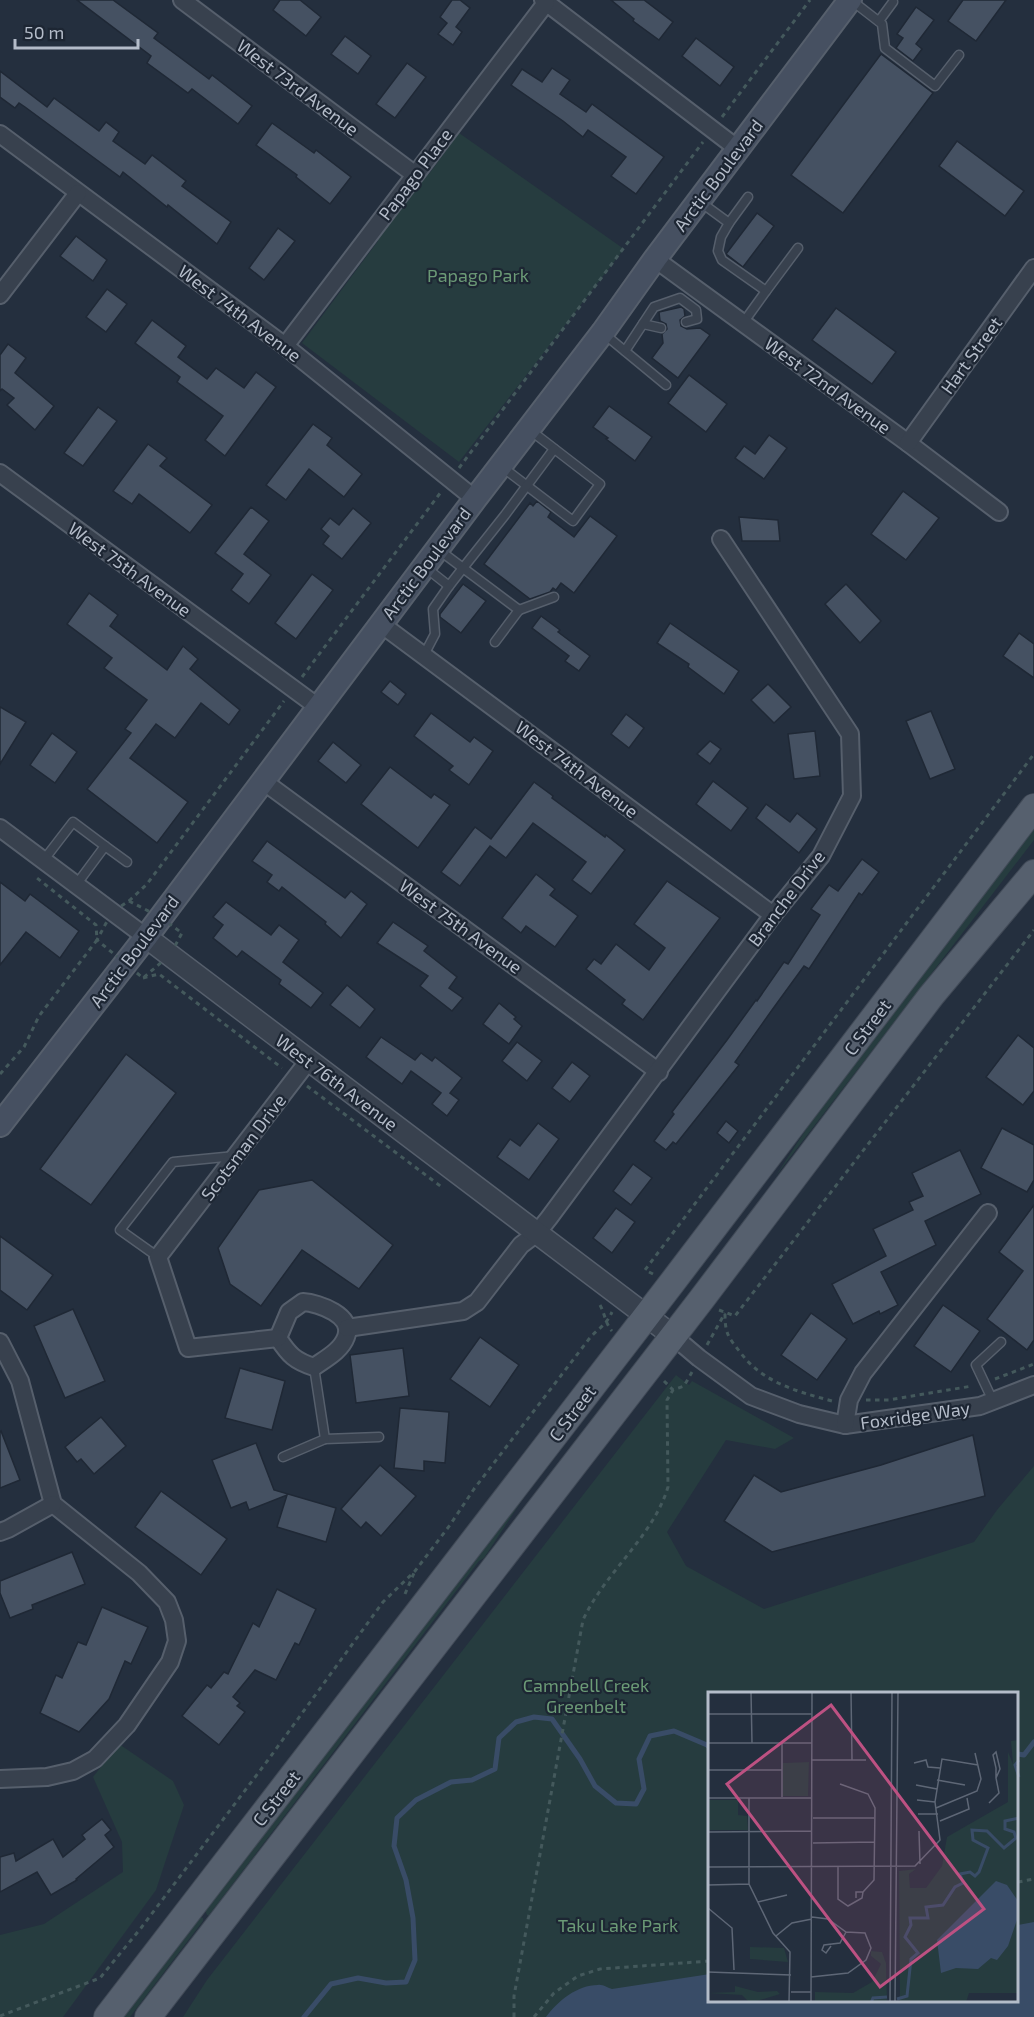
<svg xmlns="http://www.w3.org/2000/svg" width="1034" height="2017" font-family="'Exo 2',sans-serif">
	<style>
		.green { fill: #263c3f; fill-rule: evenodd }
		.water { fill: #394c67 }
		.lines { fill: none; stroke-linecap: round; stroke-linejoin: round }
		.stream { stroke: #394c67; stroke-width: 5 }
		.building { fill: #455162; stroke: #1f2835; stroke-width: 1.5 }
		.service-casing { stroke: #565f6c; stroke-width: 11 }
		.minor-casing { stroke: #565f6c; stroke-width: 20 }
		.tertiary-casing { stroke: #565f6c; stroke-width: 24 }
		.secondary-casing { stroke: #565f6c; stroke-width: 26 }
		.primary-casing { stroke: #414a57; stroke-width: 28 }
		.path { stroke: #44595c; stroke-width: 3; stroke-dasharray: 4.5 4.5; stroke-linecap: butt }
		.service { stroke: #38414e; stroke-width: 8 }
		.minor { stroke: #38414e; stroke-width: 16 }
		.tertiary { stroke: #38414e; stroke-width: 21 }
		.secondary { stroke: #465061; stroke-width: 22 }
		.primary { stroke: #56606e; stroke-width: 26 }
		.labels { text-anchor: middle; dominant-baseline: central; stroke-width: 4.5; stroke-linejoin: round; paint-order: stroke }
		.street-label { font-size: 18px; fill: #b4bcc9; stroke: #1d2633 }
		.park-label { font-size: 18px; fill: #6b9a76; stroke: #1d2633 }
		.inset-river { fill: none; stroke: #394c67; stroke-width: 3 }
		.inset-road { fill: none; stroke: #5e6776; stroke-width: 1.5 }
		.view { fill: #bd5182; fill-opacity: 0.15; stroke: #bd5182; stroke-width: 3 }
		.inset-edge { fill: none; stroke: #b4bcc9; stroke-width: 3 }
	</style>
	<rect width="100%" height="100%" fill="#242f3e"/>
	<g class="green">
		<path d="M459,133L624,249L459,462L302,343L378,241L376,239L424,175L429,174Z"/>
		<path d="M1034,829V840L775,1177L816,1114Z"/>
		<path d="M676,1375L689,1385L692,1381L794,1438L775,1449L726,1440L667,1532L686,1566L764,1609L974,1542L997,1510L1034,1466V2017H183L207,1980ZM710,1693H1018V2000H710Z"/>
		<path d="M534,1482L484,1558L479,1561L209,1915H207L205,1910L476,1559L479,1551Z"/>
		<path d="M119,1744L173,1781L184,1805L156,1890L63,2017H0V1935L44,1924L123,1872L122,1842L93,1777Z"/>
		<path d="M200,1917L203,1918V1921L130,2017H123Z"/>
	</g>
	<path class="water" d="M1034,1922V2017H546C558,2001 577,1985 598,1985C602,1984 608,1988 612,1989L710,1974V2000H1018V1925Z"/>
	<g class="lines">
		<g class="stream">
			<path d="M1018,1754L1024,1755L1034,1742"/>
			<path d="M304,2017L331,1984L358,1978L386,1983L406,1982L415,1960L413,1918L406,1880L394,1846L397,1818L416,1800L451,1782L472,1780L495,1769L499,1738L516,1722L534,1717L552,1719L580,1759L595,1786L616,1803L636,1804L644,1789L639,1759L650,1736L674,1731L707,1745L710,1748"/>
		</g>
	</g>
	<g class="building">
		<path d="M77,0H113L158,33L154,38L209,79L212,75L252,106L238,124L192,89L188,93L147,63L151,56Z"/>
		<path d="M280,0H300L321,17L306,36L273,10Z"/>
		<path d="M452,0H460L470,8L456,27L462,32L453,45L438,34L447,23L440,17Z"/>
		<path d="M611,0H644L673,22L659,40L633,21L634,19Z"/>
		<path d="M963,0H1006L976,41L948,21Z"/>
		<path d="M916,7L934,20L916,44L922,49L913,61L896,48L903,38L897,34Z"/>
		<path d="M345,36L371,56L358,74L331,54Z"/>
		<path d="M696,38L734,67L720,86L682,56Z"/>
		<path d="M881,54L933,93L843,213L791,175Z"/>
		<path d="M407,63L426,77L395,118L376,104Z"/>
		<path d="M552,68L570,80L560,94L586,112L592,104L664,157L636,194L611,176L626,157L588,130L583,137L563,121L511,85L522,69L542,82Z"/>
		<path d="M0,71L47,107L54,98L99,131L106,122L119,132L113,141L145,164L152,155L186,181L182,186L231,222L217,244L168,205L167,207L123,172L120,177L25,107L19,103L15,108L0,97Z"/>
		<path d="M272,123L314,153L316,150L351,177L330,204L296,177L297,175L256,145Z"/>
		<path d="M957,141L1024,191L1005,216L939,166Z"/>
		<path d="M757,213L774,226L743,267L726,254Z"/>
		<path d="M278,228L295,241L264,280L249,268Z"/>
		<path d="M76,236L107,260L93,281L60,256Z"/>
		<path d="M107,289L127,304L106,332L86,317Z"/>
		<path d="M681,307L684,309L685,316L680,320L681,326L687,329L700,328L710,335L678,378L652,358L663,343L662,334L667,329L666,324L660,321L659,312Z"/>
		<path d="M836,308L896,352L872,384L812,340Z"/>
		<path d="M152,320L186,346L178,357L207,379L216,368L244,388L256,372L276,387L225,456L205,440L223,416L177,382L180,377L135,343Z"/>
		<path d="M8,344L26,358L15,373L54,406L35,430L7,405L14,398L2,389L0,391V355Z"/>
		<path d="M689,375L727,404L706,432L668,403Z"/>
		<path d="M609,406L652,437L635,461L606,439L608,438L593,427Z"/>
		<path d="M98,407L117,421L83,466L64,453Z"/>
		<path d="M313,424L332,438L327,445L362,474L344,497L309,469L286,500L266,485Z"/>
		<path d="M769,435L787,448L764,479L735,458L744,446L755,454Z"/>
		<path d="M148,444L167,458L160,466L212,505L190,533L139,494L132,504L113,491Z"/>
		<path d="M903,491L939,518L906,560L871,534Z"/>
		<path d="M537,501L551,512L548,517L574,537L590,516L617,536L574,593L561,583L556,590L553,588L550,592L530,599L484,564L530,503L533,506Z"/>
		<path d="M251,507L269,521L244,554L271,575L249,604L231,590L243,574L215,553Z"/>
		<path d="M353,508L371,523L342,559L323,544L329,536L321,529L330,518L339,525Z"/>
		<path d="M739,517L778,520L780,541H742Z"/>
		<path d="M312,574L333,590L296,639L275,623Z"/>
		<path d="M463,584L486,601L461,633L440,617V614Z"/>
		<path d="M846,584L881,621L860,643L825,604Z"/>
		<path d="M89,593L118,615L110,626L167,670L183,646L198,659L190,669L240,710L229,725L201,703L175,738L156,724L130,758L188,802L157,843L87,789L131,733L125,729L147,700L104,668L112,658L67,624Z"/>
		<path d="M541,616L560,630L558,632L590,656L579,671L565,661L569,656L532,628Z"/>
		<path d="M670,623L739,671L724,694L688,667L689,664L657,643Z"/>
		<path d="M1019,633L1034,644V678L1003,656Z"/>
		<path d="M390,681L406,694L398,705L381,692Z"/>
		<path d="M768,684L791,707L774,723L751,700Z"/>
		<path d="M0,707L26,722L0,764Z"/>
		<path d="M931,711L955,769L930,779L906,721Z"/>
		<path d="M431,713L470,742L474,737L493,751L469,785L449,770L453,766L414,736Z"/>
		<path d="M626,714L644,728L629,748L611,734Z"/>
		<path d="M815,731L820,776L794,779L788,734Z"/>
		<path d="M52,733L77,752L55,783L30,765Z"/>
		<path d="M710,741L721,749L710,764L697,754Z"/>
		<path d="M333,742L361,765L346,783L318,761Z"/>
		<path d="M390,767L431,798L434,794L450,805L418,848L361,804Z"/>
		<path d="M713,781L748,808L731,831L696,804Z"/>
		<path d="M534,782L553,796L552,798L605,837L606,835L625,850L591,894L572,880L586,862L533,823L506,858L490,846L460,886L441,872L475,827L491,839Z"/>
		<path d="M766,804L790,822L797,813L817,829L799,853L756,818Z"/>
		<path d="M267,841L345,898L351,891L367,904L341,938L325,924L326,922L282,887L279,891L267,882L272,875L252,861Z"/>
		<path d="M862,859L879,872L862,895L859,893L809,969L804,966L772,1010L735,1062L739,1065L735,1070L676,1144L673,1142L666,1150L654,1141L674,1114L672,1112L727,1040L756,1000L757,1001L784,962L788,964L820,915L811,909L829,885L838,891Z"/>
		<path d="M536,874L555,889L550,895L578,916L555,947L526,926L521,933L502,918Z"/>
		<path d="M667,881L720,918L643,1020L622,1004L625,1000L586,969L594,959L601,964L616,944L649,970L665,948L634,924Z"/>
		<path d="M0,882L25,901L30,894L79,931L60,958L26,932L0,965Z"/>
		<path d="M226,902L271,935L279,925L299,940L283,962L323,993L311,1008L279,984L281,980L242,951L237,957L213,938L223,925L213,917Z"/>
		<path d="M393,922L428,946L424,951L457,977L449,988L463,998L452,1011L420,986L428,976L377,943Z"/>
		<path d="M347,985L375,1009L360,1028L330,1005Z"/>
		<path d="M499,1003L516,1017L514,1019L522,1026L509,1044L483,1024Z"/>
		<path d="M1018,1035L1034,1048V1091L1023,1105L986,1077Z"/>
		<path d="M381,1037L415,1060L421,1053L432,1061L435,1057L462,1078L450,1093L459,1100L447,1116L432,1104L441,1093L411,1071L402,1084L366,1057Z"/>
		<path d="M517,1042L542,1061L527,1081L502,1061Z"/>
		<path d="M126,1054L176,1093L91,1205L40,1169Z"/>
		<path d="M572,1062L590,1076L570,1102L552,1088Z"/>
		<path d="M726,1121L738,1131L729,1143L717,1133Z"/>
		<path d="M538,1123L559,1139L529,1180L497,1157L510,1139L520,1146Z"/>
		<path d="M1002,1128L1034,1145V1180L1027,1192L981,1168Z"/>
		<path d="M960,1150L981,1194L925,1221L936,1245L881,1272L898,1305L880,1314L879,1311L853,1324L832,1284L886,1256L873,1229L913,1210L909,1202L923,1196L912,1173Z"/>
		<path d="M633,1164L652,1178L631,1205L613,1191Z"/>
		<path d="M312,1180L393,1245L359,1289L302,1250L261,1306L230,1284L218,1248L259,1190Z"/>
		<path d="M1034,1205V1340L1027,1350L987,1319L1023,1271L999,1252Z"/>
		<path d="M616,1208L635,1222L612,1253L593,1238Z"/>
		<path d="M0,1236L53,1275L27,1310L0,1290Z"/>
		<path d="M943,1305L980,1331L951,1372L914,1346Z"/>
		<path d="M73,1309L105,1381L65,1398L34,1326Z"/>
		<path d="M811,1313L847,1339L817,1380L781,1355Z"/>
		<path d="M480,1337L519,1365L490,1407L450,1379Z"/>
		<path d="M403,1348L409,1396L356,1403L350,1355Z"/>
		<path d="M240,1368L285,1381L272,1430L225,1418Z"/>
		<path d="M400,1408L449,1412L445,1463L424,1461V1471L394,1468Z"/>
		<path d="M101,1417L126,1446L94,1474L81,1459L77,1462L65,1447Z"/>
		<path d="M1,1431L20,1480L0,1488V1432Z"/>
		<path d="M973,1435L985,1496L772,1552L724,1521L754,1475L781,1492L881,1465Z"/>
		<path d="M256,1443L274,1490L336,1508L326,1542L277,1527L287,1495L249,1510L246,1502L231,1508L212,1460Z"/>
		<path d="M380,1465L416,1496L381,1536L366,1522L361,1528L341,1509Z"/>
		<path d="M161,1491L227,1539L201,1575L135,1527Z"/>
		<path d="M72,1552L85,1584L32,1605L33,1609L10,1618L0,1593V1581Z"/>
		<path d="M277,1589L316,1609L299,1645L295,1643L276,1680L255,1670L233,1697L240,1703L237,1706L245,1712L219,1745L182,1716L207,1685L211,1688L224,1672L228,1674L253,1623L259,1627Z"/>
		<path d="M102,1607L148,1627L131,1664L125,1661L109,1699L79,1732L40,1713L56,1675L62,1678L78,1642L86,1645Z"/>
		<path d="M102,1819L111,1830L105,1835L114,1847L76,1879L77,1880L51,1895L37,1872L0,1892V1857L14,1853L16,1861L53,1839L63,1857L85,1839L82,1835Z"/>
	</g>
	<g class="lines">
		<g class="service-casing">
			<g id="service">
				<path d="M851,0L882,24L885,48L935,86L959,55"/>
				<path d="M879,21L893,2"/>
				<path d="M699,201L729,223L748,197"/>
				<path d="M729,223L721,237L718,251L722,260L766,291L798,248"/>
				<path d="M743,323L766,291"/>
				<path d="M643,324L661,328"/>
				<path d="M603,333L666,385"/>
				<path d="M625,351L654,307L680,298L696,310L697,319L686,322"/>
				<path d="M501,466L573,521L600,484L530,430"/>
				<path d="M439,550L463,568L505,515L554,449"/>
				<path d="M425,567L449,586L463,568L519,610L495,642"/>
				<path d="M519,610L554,597"/>
				<path d="M424,655L435,634L433,609L449,586"/>
				<path d="M105,846L127,862"/>
				<path d="M43,861L73,822L105,846L76,885"/>
				<path d="M158,1257L120,1230L173,1162L235,1156"/>
				<path d="M993,1401L976,1365L1001,1342"/>
				<path d="M325,1439L379,1437"/>
				<path d="M283,1457L325,1439L314,1367"/>
			</g>
		</g>
		<g class="minor-casing">
			<g id="minor">
				<path d="M182,0L414,174"/>
				<path d="M543,0L738,149"/>
				<path d="M0,134L285,346L475,499"/>
				<path d="M655,259L908,443L999,512"/>
				<path d="M0,295L78,193"/>
				<path d="M285,346L546,3"/>
				<path d="M908,443L1034,268"/>
				<path d="M0,473L318,707"/>
				<path d="M381,624L773,915"/>
				<path d="M263,781L659,1072"/>
				<path d="M0,828L146,937"/>
				<path d="M303,1302C319,1303 355,1316 346,1337C341,1351 325,1359 314,1367C295,1361 289,1355 278,1338L289,1312Z"/>
				<path d="M347,1328L463,1311L477,1302L521,1245L537,1233L549,1218L773,915L821,856L852,796L850,734L721,539"/>
				<path d="M673,1336L699,1358L751,1396L799,1414L845,1425L980,1406L1034,1385"/>
				<path d="M278,1338L188,1348L158,1257L309,1060"/>
				<path d="M0,1342L20,1381L53,1504L139,1573L167,1602L174,1620L177,1641L170,1662L127,1725L95,1759L73,1771L47,1777L0,1779"/>
				<path d="M845,1425L849,1400L863,1373L988,1213"/>
				<path d="M0,1532L8,1529L53,1504"/>
			</g>
		</g>
		<g class="tertiary-casing">
			<path id="tertiary" d="M146,937L673,1336"/>
		</g>
		<g class="secondary-casing">
			<path id="secondary" d="M0,1125L146,937L475,499L603,332L655,259L850,0"/>
		</g>
		<g class="primary-casing">
			<g id="primary">
				<path d="M107,2017L671,1284L1034,807"/>
				<path d="M148,2017L701,1300L931,996L1034,873"/>
			</g>
		</g>
		<g class="path">
			<path d="M722,117L810,0"/>
			<path d="M459,468L703,142"/>
			<path d="M302,677L441,492"/>
			<path d="M129,901L147,884L284,701"/>
			<path d="M129,901L160,917L182,933L170,955L143,978L97,940L112,912Z"/>
			<path d="M143,978L159,974L282,1068"/>
			<path d="M0,1074L24,1047L39,1016L97,940L96,925L37,878"/>
			<path d="M307,1086L443,1188"/>
			<path d="M653,1274L645,1270L1034,754"/>
			<path d="M600,1305C605,1314 605,1323 612,1331"/>
			<path d="M719,1310L735,1316L1034,930"/>
			<path d="M725,1314C725,1333 728,1337 740,1352C763,1383 796,1391 832,1401"/>
			<path d="M707,1345L725,1313"/>
			<path d="M995,1379L1034,1364"/>
			<path d="M664,1381L673,1390"/>
			<path d="M866,1400H889L972,1386"/>
			<path d="M405,1594L414,1573"/>
			<path d="M1018,1882L1034,1879"/>
			<path d="M0,2016L100,1978L141,1928L268,1760L383,1602L415,1571L450,1525L474,1489L589,1339C599,1327 605,1327 612,1312"/>
			<path d="M514,2017V1996L583,1620C605,1572 653,1537 668,1487L667,1400L673,1390L684,1386L692,1372"/>
			<path d="M534,2017L554,1993L578,1976L600,1969L710,1961"/>
		</g>
		<use href="#service" class="service"/>
		<use href="#minor" class="minor"/>
		<use href="#tertiary" class="tertiary"/>
		<use href="#secondary" class="secondary"/>
		<use href="#primary" class="primary"/>
	</g>
	<g class="labels">
		<g class="street-label">
			<text transform="translate(298 87) rotate(37)">West 73rd Avenue</text>
			<text transform="translate(415 174) rotate(-53)">Papago Place</text>
			<text transform="translate(718 175) rotate(-53)">Arctic Boulevard</text>
			<text transform="translate(240 313) rotate(37)">West 74th Avenue</text>
			<text transform="translate(971 355) rotate(-54)">Hart Street</text>
			<text transform="translate(828 385) rotate(36)">West 72nd Avenue</text>
			<text transform="translate(426 563) rotate(-53)">Arctic Boulevard</text>
			<text transform="translate(130 569) rotate(36)">West 75th Avenue</text>
			<text transform="translate(577 769) rotate(37)">West 74th Avenue</text>
			<text transform="translate(786 898) rotate(-53)">Branche Drive</text>
			<text transform="translate(461 926) rotate(36)">West 75th Avenue</text>
			<text transform="translate(134 951) rotate(-53)">Arctic Boulevard</text>
			<text transform="translate(867 1027) rotate(-53)">C Street</text>
			<text transform="translate(337 1082) rotate(37)">West 76th Avenue</text>
			<text transform="translate(243 1147) rotate(-53)">Scotsman Drive</text>
			<text transform="translate(572 1413) rotate(-53)">C Street</text>
			<text transform="translate(915 1415) rotate(-8)">Foxridge Way</text>
			<text transform="translate(276 1798) rotate(-52)">C Street</text>
		</g>
		<g class="park-label">
			<text x="478" y="275">Papago Park</text>
			<text x="586" y="1685">Campbell Creek<tspan x="586" dy="21">Greenbelt</tspan></text>
			<text x="618" y="1925">Taku Lake Park</text>
		</g>
	</g>
	<g transform="translate(708 1692)">
		<rect width="310" height="310" fill="#242f3e"/>
		<path d="M310,48V301H261L258,310H192L191,179L208,177L201,182L202,196H218L234,174L239,145L300,110V60L305,72L303,49ZM101,70L100,104H75V71ZM0,108H30V123L39,124L40,138H0ZM42,255L76,256L80,270L42,267ZM163,259L174,260L178,271L179,310L107,311V300L145,301L164,290L173,272L163,264ZM27,294L50,300L69,299L72,302L42,311L34,303L0,301L27,300Z" fill="#263c3f"/>
		<path d="M288,189L299,193L310,209V225L300,254L289,268L283,266L270,277L248,276L233,281L229,248Z" fill="#394c67"/>
		<path class="inset-river" d="M311,68L307,73L311,85M189,307L199,304L203,267L210,261L197,245L203,233L202,226H220L218,215L235,213L247,195L255,191L252,182L262,180L267,184L271,180L280,156L265,148L264,138L279,139L296,156L308,146L306,140L297,137V129L311,126M163,311L165,306L179,305"/>
		<path class="inset-road" d="M43,0L44,51M143,0L144,68M0,22H104M0,51H104M104,68H158M206,71L218,68L220,75L232,76M0,78H74M229,88L257,93M132,92L160,102L167,116L166,188L155,200H148V206M208,93L229,97M74,105V51M0,106H104M41,106V192L65,241L82,260L81,311M209,108L227,110M281,111L291,101L288,86V76L285,63L288,60L292,77L288,86M228,116L269,99L273,87L267,61M210,122H230M105,126H166M232,129L261,117L259,106M211,139L212,172M0,140L104,139M105,151L167,150M0,175L207,174L232,148L227,110L234,67L270,73M130,175V207L140,214L154,206L155,200M0,193L41,192M50,210L79,203M0,216L24,236L26,278M68,244L84,231L104,227M123,254L118,261L114,258L116,253L132,251L138,240M0,280L83,283M103,285L140,281L158,268L163,256L157,241L138,240L120,227L104,225M83,300H103M103,311L104,0M182,311L184,0M187,311L190,0"/>
		<path class="view" d="M123,13L276,217L172,295L19,92Z"/>
		<rect width="310" height="310" class="inset-edge"/>
	</g>
	<path d="M15 39v9h123v-9" fill="none" stroke="#b4bcc9" stroke-width="3"/>
	<text x="24" y="39" font-size="18" fill="#b4bcc9" stroke="#1d2633" stroke-width="4.5" paint-order="stroke">50 m</text>
</svg>
